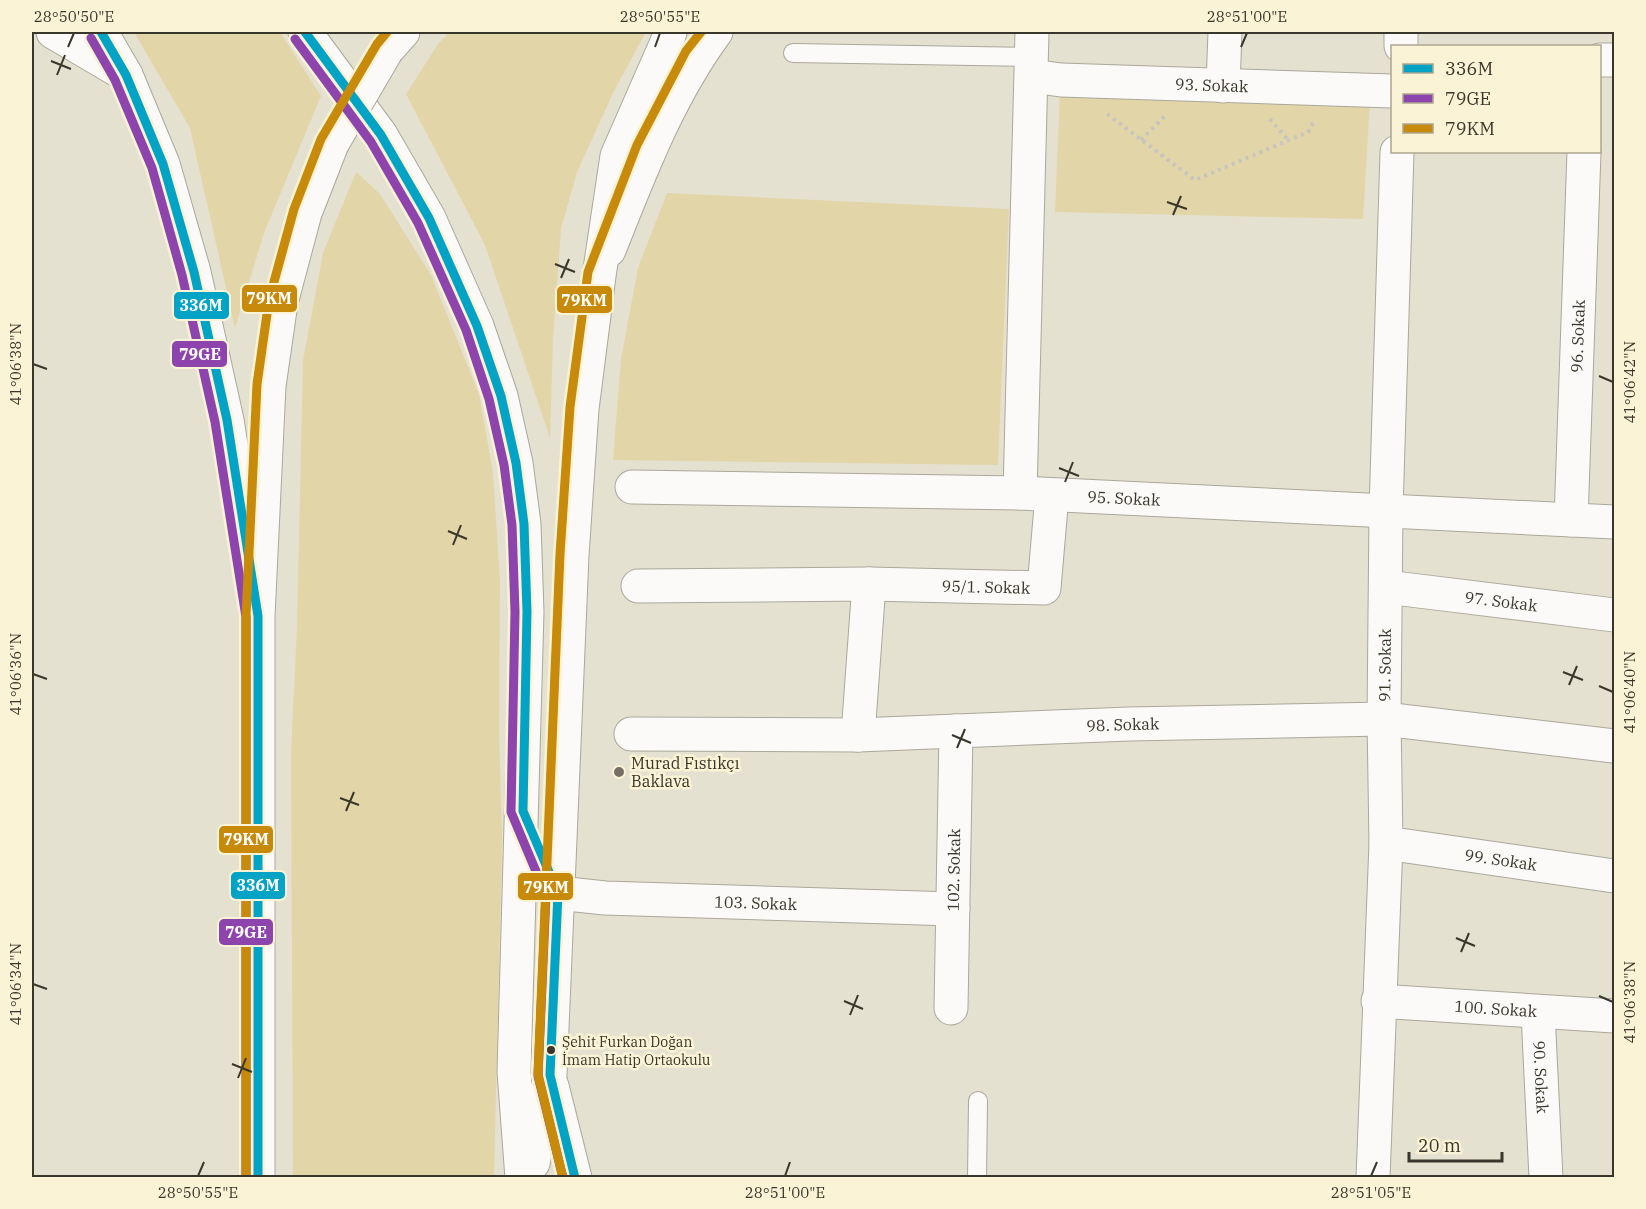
<svg xmlns="http://www.w3.org/2000/svg" width="1646" height="1209" font-family="'IBM Plex Serif',serif">
	<style>
		.green { fill: #e2d5a8 }
		.lines { fill: none; stroke-linecap: round; stroke-linejoin: round }
		.service-casing { stroke: #aba89b; stroke-width: 20 }
		.minor-casing { stroke: #aba89b; stroke-width: 35 }
		.primary-casing { stroke: #aba89b; stroke-width: 35 }
		.trunk-casing { stroke: #aba89b; stroke-width: 35 }
		.path { stroke: #c6c5bf; stroke-width: 4; stroke-dasharray: 3 4.5; stroke-linecap: butt }
		.service { stroke: #fbfaf8; stroke-width: 18 }
		.minor { stroke: #fbfaf8; stroke-width: 33 }
		.primary { stroke: #fbfaf8; stroke-width: 33 }
		.trunk { stroke: #fbfaf8; stroke-width: 33 }
		.trunk-bridge-casing { stroke: #aba89b; stroke-width: 35; stroke-linecap: butt }
		.trunk-bridge { stroke: #fbfaf8; stroke-width: 33 }
		.bus-1-casing { stroke: #fbf3d5; stroke-width: 14 }
		.bus-2-casing { stroke: #fbf3d5; stroke-width: 14 }
		.bus-3-casing { stroke: #fbf3d5; stroke-width: 14 }
		.bus-1 { stroke: #03a3c6; stroke-width: 9 }
		.bus-2 { stroke: #8e44ad; stroke-width: 9 }
		.bus-3 { stroke: #c88a0b; stroke-width: 9 }
		.ticks { fill: none; stroke: #39362b; stroke-width: 2 }
		.poi-dot { fill: #757265; stroke: #fbf3d5; stroke-width: 2 }
		.bus-dot { fill: #39362b; stroke: #fbf3d5; stroke-width: 2 }
		.labels { text-anchor: middle; dominant-baseline: central; stroke-width: 5; stroke-linejoin: round; paint-order: stroke }
		.bus-label { font-size: 14px; fill: #39362b; stroke: #fbf3d5; text-anchor: start }
		.street-label { font-size: 16px; fill: #39362b; stroke: #fbf3d5 }
		.poi-label { font-size: 16px; fill: #39362b; stroke: #fbf3d5; text-anchor: start }
		.line-badge { stroke: #fbf3d5; stroke-width: 2 }
		.badge-label { font-size: 16px; text-anchor: middle; font-weight: bold; fill: #fff }
		.neatline { fill: none; stroke: #39362b; stroke-width: 2 }
		.ticks-label { font-size: 15px; text-anchor: middle; fill: #39362b }
	</style>
	<rect width="100%" height="100%" fill="#e5e1d0"/>
	<g class="green">
		<path d="M134,32H280L321,96L264,233L235,328L190,128Z"/>
		<path d="M450,32H646L614,91L577,172L561,229L553,340L550,438L485,245L406,94L438,44Z"/>
		<path d="M1060,92L1370,100L1363,219L1055,212Z"/>
		<path d="M356,172L380,194L431,275L479,394L493,473L500,581L499,729L502,842L494,1177H293L291,753L297,626L303,361L323,253Z"/>
		<path d="M667,193L1009,209L998,465L613,460L621,359L638,268Z"/>
	</g>
	<g class="lines">
		<g class="service-casing">
			<g id="service">
				<path d="M793,53L1032,57"/>
				<path d="M977,1178L978,1101"/>
			</g>
		</g>
		<g class="minor-casing">
			<g id="minor">
				<path d="M53,32L126,75"/>
				<path d="M1401,46V32"/>
				<path d="M1600,60H1614"/>
				<path id="s1" d="M1032,76L1061,80L1392,91"/>
				<path d="M1223,86L1225,32"/>
				<path id="s2" d="M632,487L1020,493L1614,522"/>
				<path d="M1020,493L1032,32"/>
				<path id="s3" d="M1571,520L1584,152"/>
				<path id="s4" d="M869,584L1044,588L1052,495"/>
				<path d="M638,586L869,584L858,735"/>
				<path id="s5" d="M1386,587L1614,615"/>
				<path id="s6" d="M631,734L858,735L1129,724L1384,719L1614,746"/>
				<path id="s7" d="M1386,843L1614,876"/>
				<path id="s8" d="M558,893L605,898L953,909"/>
				<path id="s9" d="M1378,1001L1614,1016"/>
				<path id="s10" d="M951,1008L956,731"/>
				<path id="s11" d="M1538,1013L1546,1178"/>
				<path id="s12" d="M1373,1178L1386,843L1384,719L1386,511L1397,152"/>
			</g>
		</g>
		<g class="primary-casing">
			<path id="primary" d="M609,250C639,175 668,97 716,32"/>
		</g>
		<g class="trunk-casing">
			<g id="trunk">
				<path d="M101,32L126,75L163,164L194,272L227,420L247,546"/>
				<path d="M305,32L381,135L429,218L477,326L501,396L516,463L524,524L527,612L514,1072L522,1178"/>
				<path d="M387,50L403,32"/>
				<path d="M552,1086L575,1178"/>
				<path d="M533,1163L550,1075L572,555L582,409L599,276L617,156L667,42L670,32"/>
				<path d="M258,1178V616L269,386L281,303L305,213L332,144"/>
			</g>
		</g>
		<g class="path">
			<path d="M1107,114L1195,180L1308,132L1315,119"/>
			<path d="M1270,119L1288,140"/>
			<path d="M1141,140L1166,115"/>
		</g>
		<use href="#service" class="service"/>
		<use href="#minor" class="minor"/>
		<use href="#primary" class="primary"/>
		<use href="#trunk" class="trunk"/>
		<g class="trunk-bridge-casing">
			<path id="trunk-bridge" d="M332,144L387,50"/>
		</g>
		<use href="#trunk-bridge" class="trunk-bridge"/>
		<g class="bus-1-casing">
			<g id="bus-1">
				<path d="M101,32L126,75L163,164L194,272L227,420L258,616V1178"/>
				<path d="M305,32L381,135L429,218L477,326L501,396L516,463L524,524L527,612L523,811L558,893L550,1075L575,1178"/>
			</g>
		</g>
		<g class="bus-2-casing">
			<g id="bus-2">
				<path d="M91,38L115,80L152,168L182,275L215,422L246,617V1178"/>
				<path d="M295,39L371,142L418,223L466,330L489,399L504,465L512,525L515,612L511,812L546,895L538,1076L563,1178"/>
			</g>
		</g>
		<g class="bus-3-casing">
			<g id="bus-3">
				<path d="M246,1178V616L257,384L269,300L294,209L321,139L377,44L387,32"/>
				<path d="M563,1178L538,1074L560,554L570,407L588,272L637,145L686,51L701,32"/>
			</g>
		</g>
		<use href="#bus-1" class="bus-1"/>
		<use href="#bus-2" class="bus-2"/>
		<use href="#bus-3" class="bus-3"/>
	</g>
	<path class="ticks" d="M68,47L74,33M655,47L660,33M1241,47L1247,33M51,61L71,69M57,75L65,55M1167,202L1187,209M1173,215L1181,196M555,264L575,272M561,278L569,259M33,364L47,369M1599,376L1613,382M1059,468L1079,476M1065,482L1073,462M448,531L467,539M453,545L461,525M1563,672L1583,680M33,674L47,679M1569,685L1577,666M1599,686L1613,692M952,735L971,743M957,748L965,729M340,798L359,805M346,811L354,792M1456,938L1475,946M1461,952L1469,933M33,984L47,989M1599,996L1613,1002M844,1001L863,1009M850,1015L858,995M232,1064L252,1072M238,1078L246,1058M198,1176L204,1162M785,1176L790,1162M1371,1176L1377,1162"/>
	<circle class="poi-dot" cx="619" cy="772" r="6"/>
	<circle class="bus-dot" cx="551" cy="1050" r="5"/>
	<g class="labels">
		<g class="bus-label">
			<text x="562" y="1042">Şehit Furkan Doğan<tspan x="562" dy="18">İmam Hatip Ortaokulu</tspan></text>
		</g>
		<g class="street-label">
			<text stroke="none"><textPath href="#s1" startOffset="180">93. Sokak</textPath></text>
			<text stroke="none"><textPath href="#s3" startOffset="184">96. Sokak</textPath></text>
			<text stroke="none"><textPath href="#s2" startOffset="492">95. Sokak</textPath></text>
			<text stroke="none"><textPath href="#s4" startOffset="117">95/1. Sokak</textPath></text>
			<text stroke="none"><textPath href="#s5" startOffset="116">97. Sokak</textPath></text>
			<text stroke="none"><textPath href="#s12" startOffset="513">91. Sokak</textPath></text>
			<text stroke="none"><textPath href="#s6" startOffset="492">98. Sokak</textPath></text>
			<text stroke="none"><textPath href="#s7" startOffset="116">99. Sokak</textPath></text>
			<text stroke="none"><textPath href="#s10" startOffset="138">102. Sokak</textPath></text>
			<text stroke="none"><textPath href="#s8" startOffset="198">103. Sokak</textPath></text>
			<text stroke="none"><textPath href="#s9" startOffset="118">100. Sokak</textPath></text>
			<text stroke="none"><textPath href="#s11" startOffset="64">90. Sokak</textPath></text>
		</g>
		<g class="poi-label">
			<text x="631" y="763">Murad Fıstıkçı<tspan x="631" dy="18">Baklava</tspan></text>
		</g>
	</g>
	<g class="line-badge">
		<rect x="241" y="284" width="57" height="29" rx="6" fill="#c88a0b"/>
		<rect x="556" y="285" width="57" height="29" rx="6" fill="#c88a0b"/>
		<rect x="173" y="291" width="57" height="29" rx="6" fill="#03a3c6"/>
		<rect x="171" y="340" width="57" height="28" rx="6" fill="#8e44ad"/>
		<rect x="218" y="825" width="56" height="29" rx="6" fill="#c88a0b"/>
		<rect x="230" y="871" width="56" height="29" rx="6" fill="#03a3c6"/>
		<rect x="517" y="872" width="57" height="29" rx="6" fill="#c88a0b"/>
		<rect x="218" y="918" width="56" height="28" rx="6" fill="#8e44ad"/>
	</g>
	<g class="badge-label">
		<text x="269" y="304">79KM</text>
		<text x="584" y="306">79KM</text>
		<text x="201" y="311">336M</text>
		<text x="200" y="360">79GE</text>
		<text x="246" y="845">79KM</text>
		<text x="258" y="891">336M</text>
		<text x="546" y="893">79KM</text>
		<text x="246" y="938">79GE</text>
	</g>
	<rect width="1646" height="1209" fill="none" stroke="#fbf3d5" stroke-width="66"/>
	<rect x="1391" y="45" width="210" height="108" fill="#fbf3d5" stroke="#ada791" stroke-width="1.5"/>
	<rect x="1403" y="64" width="30" height="9" fill="#03a3c6" stroke="#ada791" stroke-width="1.5"/>
	<text x="1445" y="75" font-size="18" fill="#39362b">336M</text>
	<rect x="1403" y="94" width="30" height="9" fill="#8e44ad" stroke="#ada791" stroke-width="1.5"/>
	<text x="1445" y="105" font-size="18" fill="#39362b">79GE</text>
	<rect x="1403" y="124" width="30" height="9" fill="#c88a0b" stroke="#ada791" stroke-width="1.5"/>
	<text x="1445" y="135" font-size="18" fill="#39362b">79KM</text>
	<path d="M1409 1152v9h93v-9" fill="none" stroke="#39362b" stroke-width="3"/>
	<text x="1418" y="1152" font-size="18" fill="#39362b" stroke="#fbf3d5" stroke-width="4.5" paint-order="stroke">20 m</text>
	<rect x="33" y="33" width="1580" height="1143" class="neatline"/>
	<g class="ticks-label">
		<text x="74" y="22">28°50'50"E</text>
		<text x="660" y="22">28°50'55"E</text>
		<text x="1247" y="22">28°51'00"E</text>
		<text transform="translate(16 364) rotate(-90)" y="5">41°06'38"N</text>
		<text transform="translate(1630 382) rotate(-90)" y="5">41°06'42"N</text>
		<text transform="translate(16 674) rotate(-90)" y="5">41°06'36"N</text>
		<text transform="translate(1630 692) rotate(-90)" y="5">41°06'40"N</text>
		<text transform="translate(16 984) rotate(-90)" y="5">41°06'34"N</text>
		<text transform="translate(1630 1002) rotate(-90)" y="5">41°06'38"N</text>
		<text x="198" y="1198">28°50'55"E</text>
		<text x="785" y="1198">28°51'00"E</text>
		<text x="1371" y="1198">28°51'05"E</text>
	</g>
</svg>
